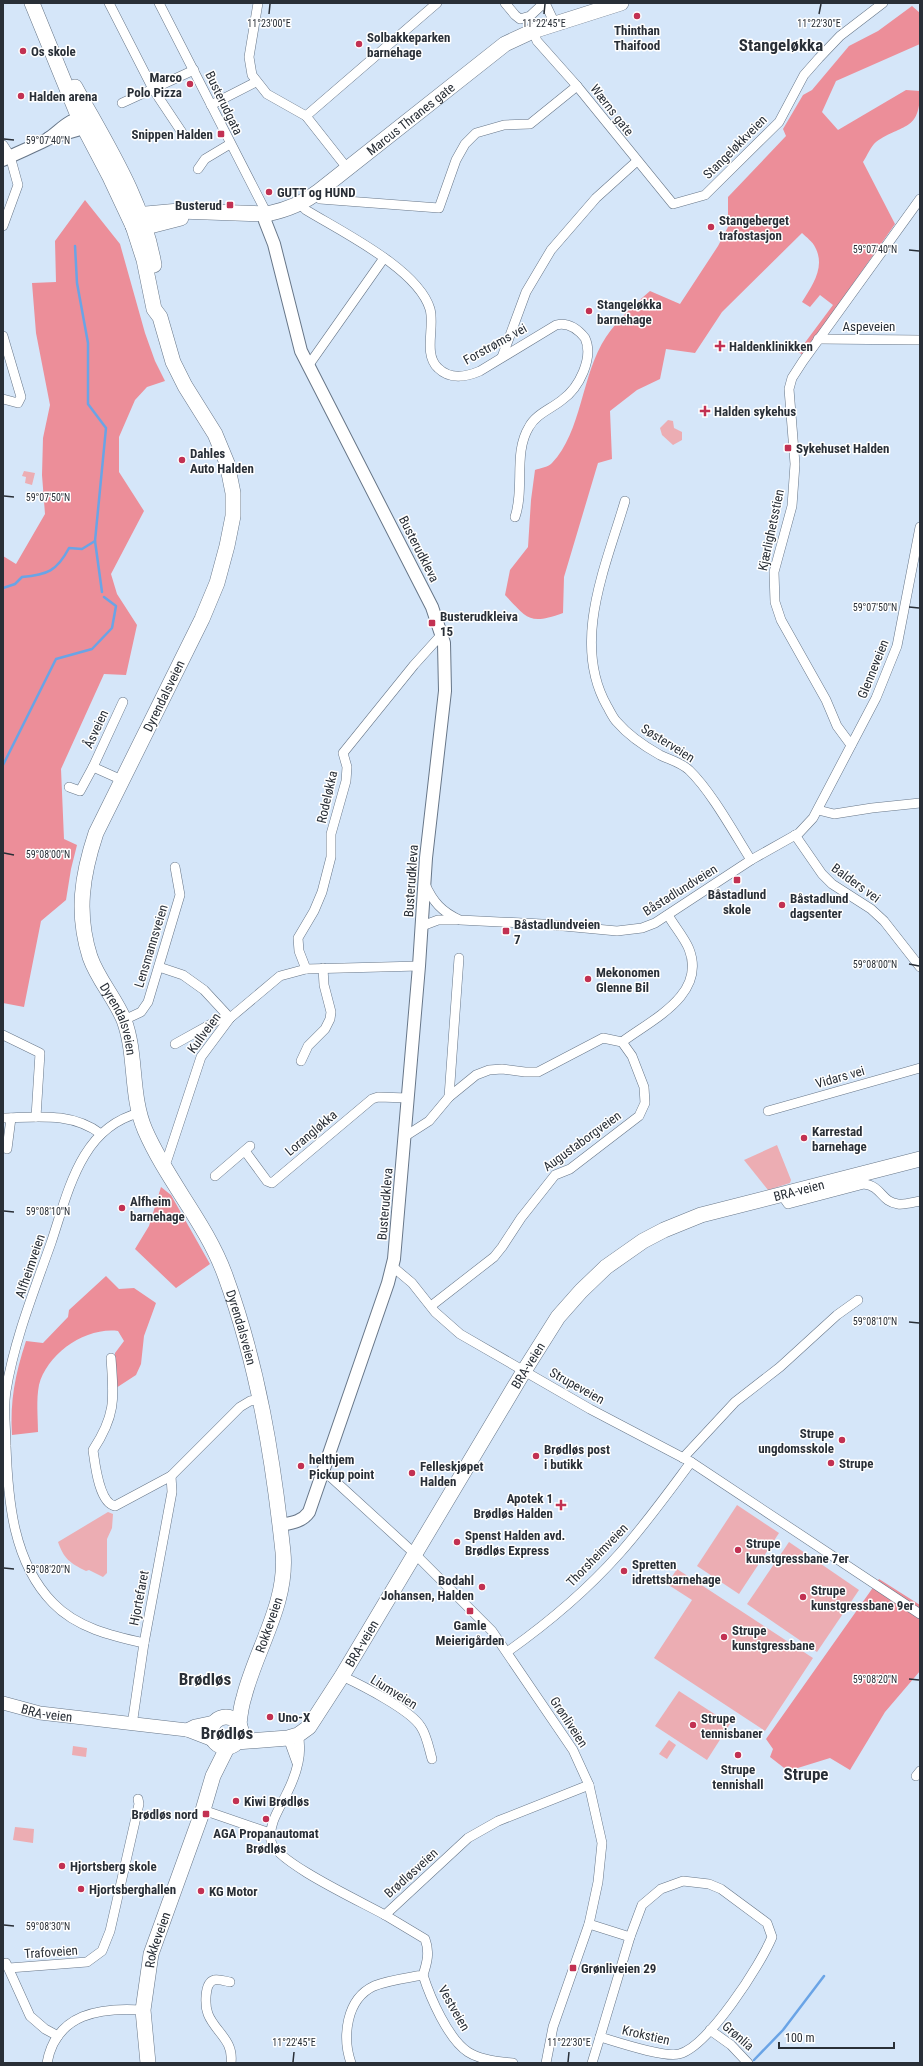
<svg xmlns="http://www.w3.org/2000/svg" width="923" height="2066" font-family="'Roboto Condensed',sans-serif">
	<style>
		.green { fill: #ecadb3 }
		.forest { fill: #ec8e99 }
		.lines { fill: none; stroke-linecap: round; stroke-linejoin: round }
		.stream { stroke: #6aa4e6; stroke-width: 2.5 }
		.minor-casing { stroke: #677688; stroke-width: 10 }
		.tertiary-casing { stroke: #677688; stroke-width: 14 }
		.secondary-casing { stroke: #677688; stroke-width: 14 }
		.primary-casing { stroke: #677688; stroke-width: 16 }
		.trunk-casing { stroke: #677688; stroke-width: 16 }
		.minor { stroke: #fff; stroke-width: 9 }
		.tertiary { stroke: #fff; stroke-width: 12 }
		.secondary { stroke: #fff; stroke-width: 13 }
		.primary { stroke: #fff; stroke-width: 15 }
		.trunk { stroke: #fff; stroke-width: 15 }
		.ticks { fill: none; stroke: #292f37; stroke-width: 1.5 }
		.poi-dot { fill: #c23152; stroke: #fff; stroke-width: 1.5 }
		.labels { text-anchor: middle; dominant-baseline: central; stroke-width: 3; stroke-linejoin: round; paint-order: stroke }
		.poi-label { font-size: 13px; font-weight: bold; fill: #292f37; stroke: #fff; text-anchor: start }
		.street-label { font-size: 13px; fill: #292f37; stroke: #fff }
		.district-label { font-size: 17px; font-weight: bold; fill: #292f37; stroke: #fff }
		.ticks-label { font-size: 10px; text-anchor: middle; fill: #292f37; stroke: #fff; stroke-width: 3; stroke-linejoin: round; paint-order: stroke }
	</style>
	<rect width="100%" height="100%" fill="#d5e6f9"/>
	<g class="green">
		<path d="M668,420L673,421L674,428L682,432V440L673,445L662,435L660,428Z"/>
		<path d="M24,471L35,473L32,485L25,483L26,477L22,476Z"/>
		<path d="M777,1145L791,1180L790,1183L768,1190L744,1160Z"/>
		<path d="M737,1505L779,1533L739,1594L697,1566Z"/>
		<path d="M108,1512L113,1514L112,1528L107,1539V1573L103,1577L89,1570L86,1571C70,1563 64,1559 58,1542Z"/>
		<path d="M789,1542L859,1590L817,1652L747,1604Z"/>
		<path d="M677,1569L813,1658L765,1731L654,1658L692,1600L667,1584Z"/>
		<path d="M679,1691L730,1724L707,1760L655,1726Z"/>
		<path d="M669,1740L676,1745L667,1759L659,1754Z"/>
		<path d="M73,1746L87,1748L86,1757L72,1755Z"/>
		<path d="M15,1827L34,1829L33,1843L13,1840Z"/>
	</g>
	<g class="forest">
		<path d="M912,6L920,13V44L836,81L822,112L838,130L906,90L920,91C920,132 903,123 876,142C871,146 867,156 863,162L895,224L803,355L798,352L833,305L820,295L810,307L802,302C812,286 826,267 815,247C813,242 806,237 802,233L722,312L695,353L666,349L660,379L637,390L610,411L612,459L598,463L564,577L563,613C529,625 528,619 505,595L510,570L528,547L531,500L535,470C540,468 549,467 552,463C582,432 581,375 606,337C618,319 634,305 650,291L680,304L718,246L728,227V197L786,136L783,129L803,95L812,90L849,46L878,31Z"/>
		<path d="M85,200L120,244L145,333L155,361L165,381L147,387L135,400L119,437V472L144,511L111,574L117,594L137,625L126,675L104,674L61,769L64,839L77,845L71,869L66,900L41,921L24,1007L3,1003V556L16,564L45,514L42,475L43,438L50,405L36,333L32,283L56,282L55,241Z"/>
		<path d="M161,1187L171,1195L210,1264L176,1288L135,1249L149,1226Z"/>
		<path d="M106,1276L119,1289L134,1288L156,1303L144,1336L141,1364L136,1375L116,1388L115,1353L124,1341L118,1331C85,1327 47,1354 39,1385C36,1400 38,1417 38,1432L12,1435C10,1400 15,1375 26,1341L43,1343L68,1317L69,1310Z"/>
		<path d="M879,1579L920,1605V1671L885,1712L850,1770L830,1758L788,1771L770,1757L773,1749L766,1739Z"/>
	</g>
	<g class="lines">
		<g class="stream">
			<path d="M75,246L77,283L88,343V404L106,428L95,541L102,592"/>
			<path d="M3,588L15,584L22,577C47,575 57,571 69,548L82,549L95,541"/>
			<path d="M3,765L56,659L92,649L112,628L116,606L104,597"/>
			<path d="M754,2060L783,2030L824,1976"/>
		</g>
		<g class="minor-casing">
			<g id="minor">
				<path d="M109,3L153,89L183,134"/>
				<path d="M159,3L267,214"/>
				<path d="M258,3L249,57L252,75L267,94L306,116L347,168"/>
				<path d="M505,3L515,15L520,19L530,16L544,3"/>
				<path d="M545,3L555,24"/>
				<path d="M533,31L537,41L577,86L673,204L705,195L779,122L804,75L819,58L840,36L883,3"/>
				<path d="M122,103L194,70"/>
				<path d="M211,105L256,82"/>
				<path d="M306,116L437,3"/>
				<path d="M3,145L10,156L18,185L3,226"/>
				<path d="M198,169L205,159L230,144"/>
				<path d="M315,194L320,199L439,208L456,160L465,144L476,133L504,125L530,124L577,86"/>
				<path d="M299,203L306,210C342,232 418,269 430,309C435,327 423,354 438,368C450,380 466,377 480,371L556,325C568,322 577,328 585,338C594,358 579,388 562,400C551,409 536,414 529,427C513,453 525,488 515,517"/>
				<path d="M3,336L21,397L18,403L3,399"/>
				<path d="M818,339L920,340"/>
				<path d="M502,357L526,292L551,250L596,198L637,161"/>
				<path d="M308,366L384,258"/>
				<path d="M625,501C606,566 571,642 607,706C610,711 613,718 617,722C629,736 644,746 660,755C670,760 680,762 689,770C711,791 734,833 751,860"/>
				<path d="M851,745L837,726L826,700L781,620L775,602L774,572L792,506L795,464L789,389L792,378L803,361L920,199"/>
				<path d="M122,780L93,767L123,702"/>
				<path d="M69,787L80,791L93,767"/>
				<path d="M818,810L834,814L872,808L920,803"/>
				<path d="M795,835L822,874L832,884L871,909L884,921L920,967"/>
				<path d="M425,884C433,902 442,912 460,920L542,924L617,931L642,928L655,923L751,860L799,833L813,818L876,698L897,646L920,527"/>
				<path d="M422,926L438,920H456"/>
				<path d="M159,967L183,975L204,990L230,1018"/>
				<path d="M306,969L299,951L298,938L314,911L322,892L331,857V834L346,781L347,767L343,753L414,665L442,634"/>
				<path d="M124,1020L141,1012L148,1002L180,895L175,867"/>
				<path d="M3,1035L40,1053L36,1117"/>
				<path d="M622,1042C651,1020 707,995 689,949C684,937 674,926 668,915"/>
				<path d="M175,1044L220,1019L230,1018"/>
				<path d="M301,1061L308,1046L325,1029L330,1019L331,1012L324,985L323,968"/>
				<path d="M449,1097L459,958"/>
				<path d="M768,1111L920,1068"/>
				<path d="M139,1113C80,1128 68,1193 51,1243C34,1291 14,1341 6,1391C3,1409 6,1428 6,1446C8,1501 13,1562 53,1603C77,1628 112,1636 144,1643"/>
				<path d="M3,1118C38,1117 72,1112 101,1134"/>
				<path d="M404,1137L429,1121L449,1097L476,1075L489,1070L502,1069L525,1072H538L603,1038L622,1042L632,1056L644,1087L645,1103L639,1116L570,1169L555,1175L521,1218L502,1247L494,1257L431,1306"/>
				<path d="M7,1149L11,1118"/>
				<path d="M245,1151L267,1181L272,1183L372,1099L378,1097L408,1098"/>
				<path d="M162,1163L167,1160L201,1057L230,1018L280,976L306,969L419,966"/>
				<path d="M215,1176L250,1146"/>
				<path d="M781,1194L788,1204L864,1184C882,1186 881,1202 898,1204C904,1205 914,1202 920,1201"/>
				<path d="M393,1267L412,1283L435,1312L460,1334L590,1409L691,1462L920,1614"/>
				<path d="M111,1358C114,1399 116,1415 93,1450C95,1464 99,1503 115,1506L171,1476L172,1492L144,1643L132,1725"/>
				<path d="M683,1458L735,1402L780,1367L837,1315L858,1300"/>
				<path d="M323,1470L415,1554L492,1631L573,1750L589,1785L602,1843L598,1882L589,1924L553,2027L546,2063"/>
				<path d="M171,1476L240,1407L250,1401L260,1399"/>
				<path d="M507,1652C548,1623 586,1591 619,1554C645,1525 668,1493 691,1462"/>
				<path d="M342,1676C361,1685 411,1710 421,1727C427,1736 429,1749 432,1759"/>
				<path d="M298,1735C303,1754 296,1775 287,1793C280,1808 268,1824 271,1841C275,1862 364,1903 385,1915L468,1838L498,1821L589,1785"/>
				<path d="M288,1738L297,1763"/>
				<path d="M916,1776L920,1771"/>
				<path d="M203,1810L270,1833"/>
				<path d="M683,1881L709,1884L721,1889L767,1923L772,1937C761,1964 708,2047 679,2054C664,2058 617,2042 600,2037L630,1937L642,1905L661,1889Z"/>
				<path d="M589,1924L630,1937"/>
				<path d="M6,1963L30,2016L45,2029L58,2036"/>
				<path d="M9,1968L87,1962L102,1951L110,1931L139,1804L138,1799"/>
				<path d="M423,1975C430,1997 448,2039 468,2052C480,2060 499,2062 513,2063"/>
				<path d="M230,1982C225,1981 219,1979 214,1980C204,1983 205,2006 208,2014C215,2032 234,2040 231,2063"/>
				<path d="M710,2030L731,2045L748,2063"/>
				<path d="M47,2063C56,2013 101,2007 143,2010"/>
				<path d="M351,2063C342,2037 346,1999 374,1986C389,1980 407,1978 423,1975C427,1963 430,1952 425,1939L385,1915"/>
				<path d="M592,2063L600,2037"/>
			</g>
		</g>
		<g class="tertiary-casing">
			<g id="tertiary">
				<path d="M49,138L77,130L89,120"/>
				<path d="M3,160C17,153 32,147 46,140C60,132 68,117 87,118"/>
				<path d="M267,214L265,221L274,244L301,351L432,607L444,643L445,691L426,858L419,966L394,1259L388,1283L309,1512C302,1522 291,1523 280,1525"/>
			</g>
		</g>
		<g class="secondary-casing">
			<g id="secondary">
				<path id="s1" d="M3,1703L40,1713L187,1730L213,1740"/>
				<path d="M187,1730L195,1726L214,1722"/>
			</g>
		</g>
		<g class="primary-casing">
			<g id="primary">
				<path id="s2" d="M32,3L79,118L110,177L133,226L144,260L154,309L160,317L173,362L185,386L215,434L227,463L233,493V516L227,546L217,583L202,619L96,833C82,875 76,913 90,957C98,980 115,998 124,1020C137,1055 130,1095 145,1130C167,1181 206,1223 225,1275C258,1365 273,1458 283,1552C288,1603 256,1649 244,1697C241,1706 240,1715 239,1724"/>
				<path d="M75,87C106,144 143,200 154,265"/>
				<circle cx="226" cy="1732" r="15"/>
				<path id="s3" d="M236,1742L288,1738L298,1735L309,1727L342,1676L524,1371L558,1317L581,1291L606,1267L643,1241L664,1230L701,1215L920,1159"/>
				<path id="s4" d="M148,2063L143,2010L151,1954L203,1810L213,1776L228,1746"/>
			</g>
		</g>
		<g class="trunk-casing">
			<g id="trunk">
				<path id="s5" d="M133,226L142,216L146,214L179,211L267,214C286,210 304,203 319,191L505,44L533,31L621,3"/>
				<path d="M133,226L146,227L181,218"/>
			</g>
		</g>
		<use href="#minor" class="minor"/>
		<use href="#tertiary" class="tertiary"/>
		<use href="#secondary" class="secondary"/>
		<use href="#primary" class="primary"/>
		<use href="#trunk" class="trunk"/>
	</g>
	<path class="ticks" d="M269,14L270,4M544,14L545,4M819,14L821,4M4,139L14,140M909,250L919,251M4,496L14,497M909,607L919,608M4,853L14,855M909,964L919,966M4,1211L14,1212M909,1322L919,1323M4,1568L14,1569M909,1679L919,1680M4,1925L14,1926M293,2062L294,2052M568,2062L569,2052"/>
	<g class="poi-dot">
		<circle cx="637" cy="16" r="4"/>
		<circle cx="359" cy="44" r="4"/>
		<circle cx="23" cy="51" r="4"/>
		<circle cx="190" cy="84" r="4"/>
		<circle cx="21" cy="96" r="4"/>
		<rect x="217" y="130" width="8" height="8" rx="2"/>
		<circle cx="269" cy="192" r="4"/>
		<rect x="226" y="201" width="8" height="8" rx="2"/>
		<circle cx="711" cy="227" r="4"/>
		<circle cx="589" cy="311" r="4"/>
		<path d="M718 340h4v4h4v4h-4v4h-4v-4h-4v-4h4z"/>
		<path d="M703 405h4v4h4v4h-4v4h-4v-4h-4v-4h4z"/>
		<rect x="784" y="444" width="8" height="8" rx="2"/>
		<circle cx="182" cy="460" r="4"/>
		<rect x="428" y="619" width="8" height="8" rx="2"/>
		<rect x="733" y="876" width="8" height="8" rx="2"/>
		<circle cx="782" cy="905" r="4"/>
		<rect x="502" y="927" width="8" height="8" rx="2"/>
		<circle cx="588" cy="979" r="4"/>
		<circle cx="804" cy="1138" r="4"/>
		<circle cx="122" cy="1208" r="4"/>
		<circle cx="842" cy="1440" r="4"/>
		<circle cx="536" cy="1456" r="4"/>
		<circle cx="831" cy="1463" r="4"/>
		<circle cx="301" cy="1466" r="4"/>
		<circle cx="412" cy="1473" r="4"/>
		<path d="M559 1499h4v4h4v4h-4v4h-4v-4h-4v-4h4z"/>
		<circle cx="457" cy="1542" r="4"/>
		<circle cx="738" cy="1550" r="4"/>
		<circle cx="624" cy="1571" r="4"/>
		<circle cx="482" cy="1587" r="4"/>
		<circle cx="803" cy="1597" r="4"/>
		<rect x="466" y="1607" width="8" height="8" rx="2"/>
		<circle cx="724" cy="1637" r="4"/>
		<circle cx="270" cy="1717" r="4"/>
		<circle cx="693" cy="1725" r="4"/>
		<circle cx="738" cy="1755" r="4"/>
		<circle cx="236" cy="1801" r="4"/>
		<rect x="202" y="1810" width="8" height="8" rx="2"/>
		<circle cx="266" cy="1819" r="4"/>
		<circle cx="62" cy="1866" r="4"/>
		<circle cx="81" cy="1889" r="4"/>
		<circle cx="201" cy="1891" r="4"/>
		<rect x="569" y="1964" width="8" height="8" rx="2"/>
	</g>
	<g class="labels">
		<g class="poi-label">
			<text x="637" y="30" text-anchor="middle">Thinthan<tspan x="637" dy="15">Thaifood</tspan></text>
			<text x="367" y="37">Solbakkeparken<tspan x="367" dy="15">barnehage</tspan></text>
			<text x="31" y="51">Os skole</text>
			<text x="182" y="77" text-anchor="end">Marco<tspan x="182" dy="15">Polo Pizza</tspan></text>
			<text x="29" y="96">Halden arena</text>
			<text x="213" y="134" text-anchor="end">Snippen Halden</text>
			<text x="277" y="192">GUTT og HUND</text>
			<text x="222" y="205" text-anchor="end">Busterud</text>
			<text x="719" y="220">Stangeberget<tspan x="719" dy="15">trafostasjon</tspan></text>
			<text x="597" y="304">Stangeløkka<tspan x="597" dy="15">barnehage</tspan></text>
			<text x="729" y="346">Haldenklinikken</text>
			<text x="714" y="411">Halden sykehus</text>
			<text x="796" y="448">Sykehuset Halden</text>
			<text x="190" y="453">Dahles<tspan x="190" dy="15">Auto Halden</tspan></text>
			<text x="440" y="616">Busterudkleiva<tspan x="440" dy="15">15</tspan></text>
			<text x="737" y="894" text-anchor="middle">Båstadlund<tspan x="737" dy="15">skole</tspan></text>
			<text x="790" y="898">Båstadlund<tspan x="790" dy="15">dagsenter</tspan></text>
			<text x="514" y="924">Båstadlundveien<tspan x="514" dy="15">7</tspan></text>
			<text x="596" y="972">Mekonomen<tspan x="596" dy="15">Glenne Bil</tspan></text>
			<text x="812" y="1131">Karrestad<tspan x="812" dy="15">barnehage</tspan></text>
			<text x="130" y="1201">Alfheim<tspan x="130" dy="15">barnehage</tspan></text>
			<text x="834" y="1433" text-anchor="end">Strupe<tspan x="834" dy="15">ungdomsskole</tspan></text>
			<text x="544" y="1449">Brødløs post<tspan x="544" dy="15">i butikk</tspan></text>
			<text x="309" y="1459">helthjem<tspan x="309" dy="15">Pickup point</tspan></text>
			<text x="839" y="1463">Strupe</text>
			<text x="420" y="1466">Felleskjøpet<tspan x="420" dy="15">Halden</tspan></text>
			<text x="553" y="1498" text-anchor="end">Apotek 1<tspan x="553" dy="15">Brødløs Halden</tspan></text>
			<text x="465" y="1535">Spenst Halden avd.<tspan x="465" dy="15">Brødløs Express</tspan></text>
			<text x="746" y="1543">Strupe<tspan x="746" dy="15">kunstgressbane 7er</tspan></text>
			<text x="632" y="1564">Spretten<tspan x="632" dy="15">idrettsbarnehage</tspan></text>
			<text x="474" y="1580" text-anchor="end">Bodahl<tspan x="474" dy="15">Johansen, Halden</tspan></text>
			<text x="811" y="1590">Strupe<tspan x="811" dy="15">kunstgressbane 9er</tspan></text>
			<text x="470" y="1625" text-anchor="middle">Gamle<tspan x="470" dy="15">Meierigården</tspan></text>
			<text x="732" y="1630">Strupe<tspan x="732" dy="15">kunstgressbane</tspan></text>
			<text x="278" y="1717">Uno-X</text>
			<text x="701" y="1718">Strupe<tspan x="701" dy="15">tennisbaner</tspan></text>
			<text x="738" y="1769" text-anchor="middle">Strupe<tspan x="738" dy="15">tennishall</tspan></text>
			<text x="244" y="1801">Kiwi Brødløs</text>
			<text x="198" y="1814" text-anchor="end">Brødløs nord</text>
			<text x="266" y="1833" text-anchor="middle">AGA Propanautomat<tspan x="266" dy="15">Brødløs</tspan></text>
			<text x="70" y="1866">Hjortsberg skole</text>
			<text x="89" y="1889">Hjortsberghallen</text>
			<text x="209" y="1891">KG Motor</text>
			<text x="581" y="1968">Grønliveien 29</text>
		</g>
		<g class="street-label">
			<text transform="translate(224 103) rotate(64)">Busterudgata</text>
			<text transform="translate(612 110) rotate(52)">Wærns gate</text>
			<text stroke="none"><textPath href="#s5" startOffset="313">Marcus Thranes gate</textPath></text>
			<text transform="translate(735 147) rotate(-45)">Stangeløkkveien</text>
			<text x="869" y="326">Aspeveien</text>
			<text transform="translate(495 344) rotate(-29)">Forstrøms vei</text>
			<text transform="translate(771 530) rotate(-78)">Kjærlighetsstien</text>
			<text transform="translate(419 549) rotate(63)">Busterudkleva</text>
			<text transform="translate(873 669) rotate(-68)">Glenneveien</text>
			<text transform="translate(164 696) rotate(-64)">Dyrendalsveien</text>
			<text transform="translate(96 729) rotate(-65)">Åsveien</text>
			<text transform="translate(668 743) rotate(32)">Søsterveien</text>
			<text transform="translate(327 797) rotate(-77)">Rodeløkka</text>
			<text transform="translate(411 881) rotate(-86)">Busterudkleva</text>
			<text transform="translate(856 883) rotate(36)">Balders vei</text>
			<text transform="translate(680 890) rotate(-32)">Båstadlundveien</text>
			<text transform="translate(151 946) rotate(-73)">Lensmannsveien</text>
			<text stroke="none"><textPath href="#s2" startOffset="1098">Dyrendalsveien</textPath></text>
			<text transform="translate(204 1033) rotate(-54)">Kullveien</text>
			<text transform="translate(840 1077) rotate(-16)">Vidars vei</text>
			<text transform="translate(311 1133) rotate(-40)">Lorangløkka</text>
			<text transform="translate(582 1141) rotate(-36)">Augustaborgveien</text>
			<text stroke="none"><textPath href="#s3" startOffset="835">BRA-veien</textPath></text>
			<text transform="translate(385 1204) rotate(-85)">Busterudkleva</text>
			<text transform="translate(30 1266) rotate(-71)">Alfheimveien</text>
			<text stroke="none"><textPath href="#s2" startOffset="1434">Dyrendalsveien</textPath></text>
			<text stroke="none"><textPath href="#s3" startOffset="499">BRA-veien</textPath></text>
			<text transform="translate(577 1386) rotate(29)">Strupeveien</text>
			<text transform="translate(597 1555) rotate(-46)">Thorsheimveien</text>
			<text transform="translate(139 1598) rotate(-79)">Hjortefaret</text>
			<text transform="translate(269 1625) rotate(-71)">Rokkeveien</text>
			<text stroke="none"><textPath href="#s3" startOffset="175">BRA-veien</textPath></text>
			<text transform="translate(394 1692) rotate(32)">Liumveien</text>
			<text stroke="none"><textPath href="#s1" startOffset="45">BRA-veien</textPath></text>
			<text transform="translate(569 1722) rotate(57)">Grønliveien</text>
			<text transform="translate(411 1873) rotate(-42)">Brødløsveien</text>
			<text stroke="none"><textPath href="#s4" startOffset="125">Rokkeveien</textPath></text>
			<text transform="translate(51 1952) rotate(-4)">Trafoveien</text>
			<text transform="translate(454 2008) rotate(60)">Vestveien</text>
			<text transform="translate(646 2035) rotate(13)">Krokstien</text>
			<text transform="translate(738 2036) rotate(41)">Grønlia</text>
		</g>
		<g class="district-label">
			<text x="781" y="45">Stangeløkka</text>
			<text x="205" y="1679">Brødløs</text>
			<text x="227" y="1733">Brødløs</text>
			<text x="806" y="1774">Strupe</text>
		</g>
	</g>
	<g class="ticks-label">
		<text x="269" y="27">11°23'00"E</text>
		<text x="544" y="27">11°22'45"E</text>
		<text x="819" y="27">11°22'30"E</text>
		<text x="48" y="144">59°07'40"N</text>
		<text x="875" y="253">59°07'40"N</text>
		<text x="48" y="501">59°07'50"N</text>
		<text x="875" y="611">59°07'50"N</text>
		<text x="48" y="858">59°08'00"N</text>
		<text x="875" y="968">59°08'00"N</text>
		<text x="48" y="1215">59°08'10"N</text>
		<text x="875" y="1325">59°08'10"N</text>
		<text x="48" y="1573">59°08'20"N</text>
		<text x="875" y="1683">59°08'20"N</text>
		<text x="48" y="1930">59°08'30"N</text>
		<text x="294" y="2046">11°22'45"E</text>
		<text x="569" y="2046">11°22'30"E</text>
	</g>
	<rect width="923" height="2066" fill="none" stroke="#292f37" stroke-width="8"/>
	<path d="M779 2042v6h115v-6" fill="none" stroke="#292f37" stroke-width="2"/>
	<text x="785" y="2042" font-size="12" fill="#292f37" stroke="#ffffff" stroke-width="3" paint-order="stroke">100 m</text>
</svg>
